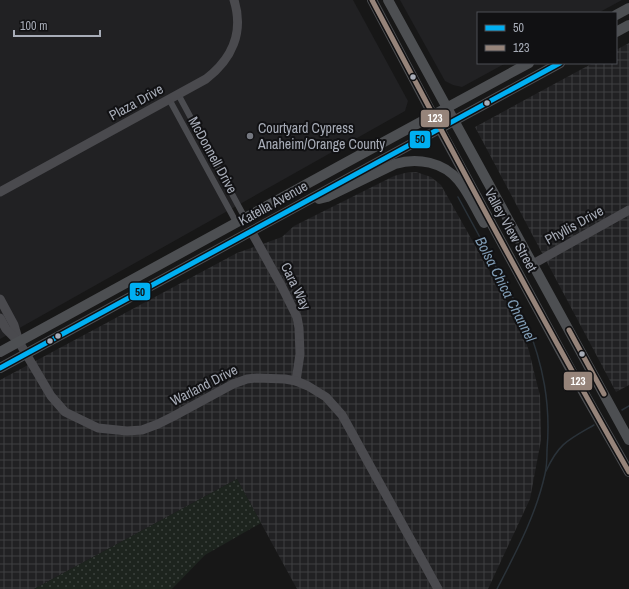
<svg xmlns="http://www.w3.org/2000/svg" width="629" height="589" font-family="'Archivo Narrow',sans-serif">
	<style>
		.built { fill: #212123 }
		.industrial { fill: url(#industrial-grid) }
		.grass { fill: url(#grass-dots) }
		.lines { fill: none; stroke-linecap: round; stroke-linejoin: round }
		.stream { stroke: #2a3239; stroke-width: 1.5 }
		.street { stroke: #4b4c50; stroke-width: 6 }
		.secondary { stroke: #4a4a4e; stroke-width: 9 }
		.primary { stroke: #4d4f52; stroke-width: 10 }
		.bus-1-casing { stroke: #111113; stroke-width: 8 }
		.bus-2-casing { stroke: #111113; stroke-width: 8 }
		.bus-1 { stroke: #00aff2; stroke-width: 5 }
		.bus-2 { stroke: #96847a; stroke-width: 5 }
		.bus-dot { fill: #a8adb8; stroke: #111113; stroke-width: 1.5 }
		.poi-dot { fill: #757880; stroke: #111113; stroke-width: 1.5 }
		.labels { text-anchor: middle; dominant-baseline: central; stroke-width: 4; stroke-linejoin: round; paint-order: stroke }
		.street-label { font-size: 14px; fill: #a8adb8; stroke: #111113 }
		.poi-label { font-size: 14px; fill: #a8adb8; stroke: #111113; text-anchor: start }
		.water-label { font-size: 15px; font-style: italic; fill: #7f9bb3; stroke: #111113 }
		.line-badge { stroke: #111113; stroke-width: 1.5 }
		.badge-label { font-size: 11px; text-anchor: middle; font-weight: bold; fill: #fff }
		.pale-badge-label { font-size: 11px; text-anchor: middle; font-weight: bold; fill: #111 }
	</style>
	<defs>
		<pattern id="industrial-grid" width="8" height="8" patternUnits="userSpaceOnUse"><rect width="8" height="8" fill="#212123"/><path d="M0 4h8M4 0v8" fill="none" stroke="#3e3f41"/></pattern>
		<pattern id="grass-dots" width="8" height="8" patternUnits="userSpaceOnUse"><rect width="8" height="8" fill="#1d241e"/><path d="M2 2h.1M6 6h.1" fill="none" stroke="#3b413d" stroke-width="1.8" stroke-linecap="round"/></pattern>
	</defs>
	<rect width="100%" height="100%" fill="#171717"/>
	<g class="built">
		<path d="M0,0H353L408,101L405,111L0,339Z"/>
		<path d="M400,0H622L598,13H478V63H506L462,87L453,85L445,81Z"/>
	</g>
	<g class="industrial">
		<path d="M629,43V385L616,392L475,127L593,63H616V50Z"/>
		<path d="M416,172L431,177L441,185L521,327L529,351L540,396L541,440L530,499L488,589H297L237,479L34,589H0V380L237,253L282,237L294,226L394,176L405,173Z"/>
	</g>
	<path class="grass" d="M237,479L261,523L205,555L172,589H34Z"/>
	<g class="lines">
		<g class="stream">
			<path d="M458,197L526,322C543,364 551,404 547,450C547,458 547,466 545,474C536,515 516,552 497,589"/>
			<path d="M622,410L629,406"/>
			<path d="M546,471C559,443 568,440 594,425"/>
		</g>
		<g class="street">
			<path d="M178,94L245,218"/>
			<path d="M169,99L236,222"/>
		</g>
		<g class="secondary">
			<path d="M0,192L206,79C232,59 244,32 234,0"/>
			<path d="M251,231L281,285L297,317L299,328L300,354L296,381"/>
			<path d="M533,264L629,210"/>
			<path d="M0,299L14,325L19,342L51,396L65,412L98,428L127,431L142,430L158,424L174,416L233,384L247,379L257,378L285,379L296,381L308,386L326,397L342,415L438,589"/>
			<path d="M0,318L6,329L18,341"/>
		</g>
		<g class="primary">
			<path d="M372,0L445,138L572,372L629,472"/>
			<path d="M388,0L629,440"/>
			<path d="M616,15L629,8"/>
			<path d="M616,32L629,25"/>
			<path d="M319,199L327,197L395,164C417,157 444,162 459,181C469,193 476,210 484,223"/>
			<path d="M0,352L347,162L529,63"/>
			<path d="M0,368L560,63"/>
		</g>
		<g class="bus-1-casing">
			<path id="bus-1" d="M0,368L560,63"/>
		</g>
		<g class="bus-2-casing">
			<g id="bus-2">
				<path d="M372,0C456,158 540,316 629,472"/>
				<path d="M569,330L604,394"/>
			</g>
		</g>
		<use href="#bus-1" class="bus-1"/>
		<use href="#bus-2" class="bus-2"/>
	</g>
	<g class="bus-dot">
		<circle cx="413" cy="77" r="3.5"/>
		<circle cx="487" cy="103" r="3.5"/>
		<circle cx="58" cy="336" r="3.5"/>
		<circle cx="50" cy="341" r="3.5"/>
		<circle cx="582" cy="354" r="3.5"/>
	</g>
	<circle class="poi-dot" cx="250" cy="136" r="4"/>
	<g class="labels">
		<g class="street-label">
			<text transform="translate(136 102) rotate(-29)">Plaza Drive</text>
			<text transform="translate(213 155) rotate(61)">McDonnell Drive</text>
			<text transform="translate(273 203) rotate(-29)">Katella Avenue</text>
			<text transform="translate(574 225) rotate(-29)">Phyllis Drive</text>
			<text transform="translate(511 230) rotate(61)">Valley View Street</text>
			<text transform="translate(296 286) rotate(64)">Cara Way</text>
			<text transform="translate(204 385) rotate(-27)">Warland Drive</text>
		</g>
		<g class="poi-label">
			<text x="258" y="128">Courtyard Cypress<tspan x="258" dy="16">Anaheim/Orange County</tspan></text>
		</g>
		<g class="water-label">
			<text transform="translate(506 289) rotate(63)">Bolsa Chica Channel</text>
		</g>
	</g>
	<g class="line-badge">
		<rect x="420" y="109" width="30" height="19" rx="4" fill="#96847a"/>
		<rect x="409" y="130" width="22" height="19" rx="4" fill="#00aff2"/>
		<rect x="129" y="282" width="22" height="19" rx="4" fill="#00aff2"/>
		<rect x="563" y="371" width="30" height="20" rx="4" fill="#96847a"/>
	</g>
	<g class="badge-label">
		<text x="435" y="122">123</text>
		<text x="578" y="385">123</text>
	</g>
	<g class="pale-badge-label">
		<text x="420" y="143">50</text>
		<text x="140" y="296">50</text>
	</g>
	<rect x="477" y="12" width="140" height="52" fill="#111113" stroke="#4d4f55"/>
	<rect x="485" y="25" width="20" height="6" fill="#00aff2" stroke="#4d4f55"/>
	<text x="513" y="32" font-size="12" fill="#a8adb8">50</text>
	<rect x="485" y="45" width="20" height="6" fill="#96847a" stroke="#4d4f55"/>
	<text x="513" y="52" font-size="12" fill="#a8adb8">123</text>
	<path d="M14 30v6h86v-6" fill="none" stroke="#a8adb8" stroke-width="2"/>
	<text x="20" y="30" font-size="12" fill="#a8adb8" stroke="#111113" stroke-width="3" paint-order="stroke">100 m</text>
</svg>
